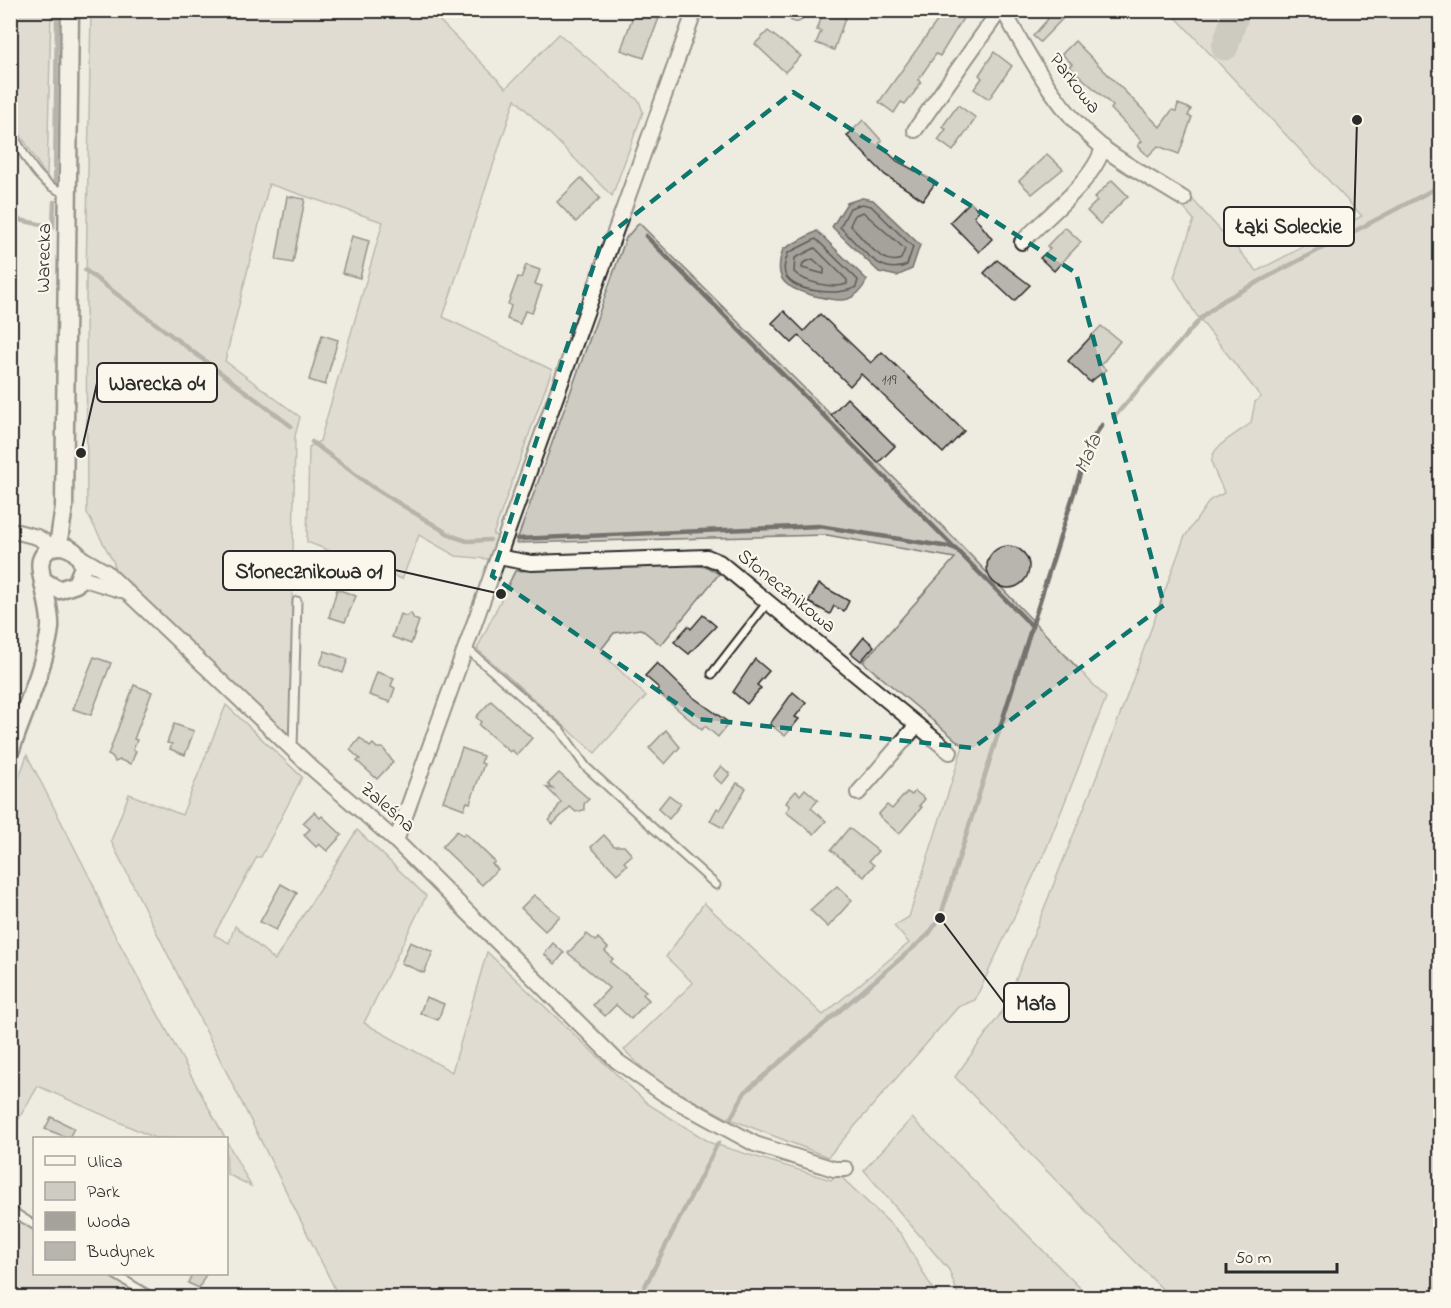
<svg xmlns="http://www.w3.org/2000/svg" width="1451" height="1308" font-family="'Indie Flower',sans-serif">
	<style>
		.green { fill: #cecbc2; stroke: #7c7b76; stroke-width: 1.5 }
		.water { fill: #a4a29a; stroke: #74726e; stroke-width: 1.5 }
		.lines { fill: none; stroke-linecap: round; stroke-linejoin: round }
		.shore { stroke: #5b5b57; stroke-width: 1.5 }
		.stream { stroke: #74726e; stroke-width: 4.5 }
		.river { stroke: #a4a29a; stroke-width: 27 }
		.building { fill: #b8b5ae; stroke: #2b2b2b; stroke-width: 1.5 }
		.service-casing { stroke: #2b2b2b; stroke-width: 11 }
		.minor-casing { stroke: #2b2b2b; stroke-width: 18 }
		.tertiary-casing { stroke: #2b2b2b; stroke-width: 21 }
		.service { stroke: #fbf7ec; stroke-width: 7 }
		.minor { stroke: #fbf7ec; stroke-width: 14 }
		.tertiary { stroke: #fbf7ec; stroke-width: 16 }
		.marked { fill: none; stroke: #0f766e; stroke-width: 4.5; stroke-dasharray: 12 8; stroke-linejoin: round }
		.labels { text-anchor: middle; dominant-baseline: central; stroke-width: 4.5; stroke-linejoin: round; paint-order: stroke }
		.number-label { font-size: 16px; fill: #4e4e4c }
		.street-label { font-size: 20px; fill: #2b2b2b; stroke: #fbf7ec }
		.water-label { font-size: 21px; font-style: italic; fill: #555552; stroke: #fbf7ec }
		.leader { fill: none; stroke: #2b2b2b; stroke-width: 2 }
		.callout-dot { fill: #2b2b2b; stroke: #fbf7ec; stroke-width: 2 }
		.callout { fill: #fbf7ec; stroke: #2b2b2b; stroke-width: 2 }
		.callout-label { font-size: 21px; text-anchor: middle; font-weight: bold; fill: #2b2b2b }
	</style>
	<rect width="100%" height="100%" fill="#eeebe0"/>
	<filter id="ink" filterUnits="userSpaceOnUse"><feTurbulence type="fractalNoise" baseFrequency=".0167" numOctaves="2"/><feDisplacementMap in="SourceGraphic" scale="12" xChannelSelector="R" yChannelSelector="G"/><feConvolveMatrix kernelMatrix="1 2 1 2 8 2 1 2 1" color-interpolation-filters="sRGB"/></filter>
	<g filter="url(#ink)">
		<g class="green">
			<path d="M11,10L51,11L47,178L11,119Z"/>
			<path d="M91,11H430L506,88L559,34L639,101L643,112L612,196L515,99L443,317L552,370L493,535L499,536L489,559L456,556L419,535L402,579L307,542L309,447L320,441L383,222L269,184L225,361L300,417L295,436L290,735L114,574V563L87,513L86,277Z"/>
			<path d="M1170,11H1440V1297H1170L955,1077L1004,1009L1108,748L1184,538L1210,500L1224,493C1221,482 1213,472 1212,462C1209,447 1240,432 1251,423L1255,402L1261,397L1195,313L1174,277L1194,220L1182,206L1185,191L1257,271L1362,216Z"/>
			<path d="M639,223L958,542L1106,698L1047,847L975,1000L958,1007L828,1157L725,1117L655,1080L624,1050L693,983L666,957L704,903L823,1015L909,943L894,926L909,917L963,746L863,662L955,558L827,535L516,543L626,238Z"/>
			<path d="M689,565L707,567L719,574L661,645L641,629L614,633L600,651L646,696L595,753L477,649L515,571Z"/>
			<path d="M226,705L302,777L261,857H257L214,935L229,943L235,926L275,960L357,830L426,896L364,1023L452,1072L487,952L648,1104L711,1143L831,1180L839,1175L901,1234L937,1297H339L111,841L129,794L182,815Z"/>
			<path d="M27,755L93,884L108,922L225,1138H155L38,1086L11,1132L10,803Z"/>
			<path d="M912,1118L1089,1297H959L949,1270L864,1170Z"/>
			<path d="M226,1142H227L251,1186L227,1174Z"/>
			<path d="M10,1214L34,1229V1274H107L147,1297H11Z"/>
		</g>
		<g class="water">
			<path d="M862,198L873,200L920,245L912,269L897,276L879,272L832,227L847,203Z"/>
			<path d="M817,231L867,280C863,288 858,296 848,299C838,302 824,298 815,296C786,288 772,281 783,249Z"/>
		</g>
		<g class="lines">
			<g class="shore">
				<path d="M862,204L871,206L913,247L907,265C880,278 858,244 840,227L850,208Z"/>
				<path d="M863,212L905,249L901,259C883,268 862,237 850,225L855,215Z"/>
				<path d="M816,239L858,280L856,287C841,296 796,293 786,276C782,269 786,260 788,253Z"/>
				<path d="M815,248L847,280V284C833,289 805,283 794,272L795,258Z"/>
				<path d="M813,259L824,269V274L802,268L803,263Z"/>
			</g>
			<g class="stream">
				<path d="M55,183L57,10"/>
				<path d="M10,218L53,227L54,202"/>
				<path d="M646,236L1032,626"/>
				<path d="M85,270L291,426"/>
				<path d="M1114,417L1201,318L1222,301L1440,186"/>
				<path d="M312,442L371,486L452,536L467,541L490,540"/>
				<path d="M517,539L819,526L955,548"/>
				<path d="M727,1125L745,1092L928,935L940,918L1090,442L1102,425"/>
				<path d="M639,1298L718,1143"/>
			</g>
			<path class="river" d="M1225,47L1237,10"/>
		</g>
		<g class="building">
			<path d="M635,10H662L644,58L621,50Z"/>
			<path d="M824,10H848L834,50L816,43L821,31L817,30Z"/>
			<path d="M945,10H968L940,56L936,54L918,80L921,82L914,93L905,104L901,102L894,113L879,102Z"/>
			<path d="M1040,10H1071L1040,42L1033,36L1048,19Z"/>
			<path d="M768,31L801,56L785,72L755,44Z"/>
			<path d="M1075,41L1160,127L1172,110L1176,111L1178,104L1191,109L1188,116L1192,117L1179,154L1158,146L1148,156L1139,147L1138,145L1142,141L1111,109L1113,106L1069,66L1072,64L1062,54Z"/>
			<path d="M994,52L1012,66L989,99L974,89L982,78L979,75Z"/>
			<path d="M958,105L976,118L953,151L938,140L946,129L942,127Z"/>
			<path d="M863,120L882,141L879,144L897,161L936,182L923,200L885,175L847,136Z"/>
			<path d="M1047,154L1063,169L1032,194L1019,181Z"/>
			<path d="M581,178L600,198L576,222L557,202Z"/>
			<path d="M1112,180L1128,196L1100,224L1087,211L1097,201L1094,198Z"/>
			<path d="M287,196L305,199L293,263L276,260Z"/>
			<path d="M970,202L979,210L974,216L992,239L979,252L950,222Z"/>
			<path d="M1065,227L1081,242L1054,271L1040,258L1050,249L1047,246Z"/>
			<path d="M352,236L369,241L360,278L342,273Z"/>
			<path d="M997,260L1030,285L1014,301L984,273Z"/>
			<path d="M526,265L540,270L535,284L542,286L532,313L525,311L520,324L507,319L511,306L508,304L518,277L521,278Z"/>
			<path d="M784,311L804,331L820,314L871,363L882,352L964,431L943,453L861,374L850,386L799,336L792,343L772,323Z"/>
			<path d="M1101,326L1120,341L1101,365L1106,370L1090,382L1068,361Z"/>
			<path d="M322,335L338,340L325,385L309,380Z"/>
			<path d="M847,398L895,446L878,463L831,415Z"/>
			<circle cx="1008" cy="567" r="21"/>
			<path d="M819,584L849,601L844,611L834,606L830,614L808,602Z"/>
			<path d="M337,589L356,596L345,622L329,617Z"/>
			<path d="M411,613L414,619L419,621L411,644L392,637L400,614L406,616Z"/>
			<path d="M703,615L716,626L689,654L674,642L688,626L691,629Z"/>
			<path d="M864,637L874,646L861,661L851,653Z"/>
			<path d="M325,651L348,659L343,673L320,664Z"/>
			<path d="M94,657L111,663L91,715L73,709Z"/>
			<path d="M755,659L769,671L757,685L761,688L747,704L733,692Z"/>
			<path d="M657,663L690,695L729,723L718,737L705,726L702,730L656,691L659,688L645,676Z"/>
			<path d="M377,672L394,678L391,686L395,688L390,702L369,695Z"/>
			<path d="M134,685L152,692L134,739L137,740L133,750L136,751L131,764L120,760L115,762L113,757L108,755Z"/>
			<path d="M793,692L806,703L795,717L799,719L785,736L770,724Z"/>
			<path d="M491,701L532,738L517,755L512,750L510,752L479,725L481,722L476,717Z"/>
			<path d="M174,724L194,731L185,755L170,749L172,744L167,743Z"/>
			<path d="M666,730L680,747L665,764L649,748Z"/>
			<path d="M360,738L370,747L373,744L377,748H383L393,762L377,779L357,761L360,759L350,750Z"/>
			<path d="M462,748L483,756L481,763L484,764L470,803L467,802L464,809L443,801Z"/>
			<path d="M721,766L730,774L722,784L713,776Z"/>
			<path d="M559,773L589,799L584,804V810L576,812L570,807L553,824L549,821L561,802L546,787L553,789L548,784Z"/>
			<path d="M737,783L746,788L723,828L710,821L717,808L720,810Z"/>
			<path d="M805,789L818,800L811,808L826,821L814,834L786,812L790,806L786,803L788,800L796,791L800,795Z"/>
			<path d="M915,791L925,799L919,806L922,807L899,834L878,815L887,805L892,809L907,792L912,795Z"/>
			<path d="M669,795L681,804L669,819L658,809Z"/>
			<path d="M314,812L320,818L322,816L342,835L327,851L319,844L316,847L304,835L310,829L303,823Z"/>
			<path d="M849,828L878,851L869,861L874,865L864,877L831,850Z"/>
			<path d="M457,831L463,836L465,833L495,862L492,864L498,869L482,885L442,847Z"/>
			<path d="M604,835L614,846H624L632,855L624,862L627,865L617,874L591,847Z"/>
			<path d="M281,884L297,893L276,930L260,922Z"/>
			<path d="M837,886L852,900L828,927L810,910Z"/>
			<path d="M534,895L560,916L545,931L521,908Z"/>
			<path d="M587,934L596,941L598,938L608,948L605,951L613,959L610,962L646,991L643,994L649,1000L631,1019L616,1005L605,1016L593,1005L609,988L568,953Z"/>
			<path d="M410,942L433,952L424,973L401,963Z"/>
			<path d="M553,943L564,953L555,964L544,954Z"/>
			<path d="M426,997L444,1004L438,1020L420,1013Z"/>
			<path d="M51,1117L74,1128L69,1138L45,1129Z"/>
			<path d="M192,1274H206L199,1288L188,1283Z"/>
		</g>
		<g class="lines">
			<g class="service-casing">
				<g id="service">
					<path d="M10,130C25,154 37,186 66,193"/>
					<path d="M466,648L560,730L586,767L716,885"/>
					<path d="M712,674L768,602"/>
					<path d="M293,748L297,601"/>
					<path d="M10,1210L34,1225"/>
					<path d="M114,1274L154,1298"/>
				</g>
			</g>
			<g class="minor-casing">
				<g id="minor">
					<path d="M1003,10C1031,60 1057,110 1102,147C1127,166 1157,182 1184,199"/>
					<path d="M796,14L798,10"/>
					<path d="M915,130L1000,10"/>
					<path d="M1022,242C1046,217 1095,180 1103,147"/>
					<path d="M10,530L37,537L54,547"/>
					<path d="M80,557L106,572L313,769L396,841L617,1061L664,1094L755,1144L834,1169H846"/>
					<path d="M498,557L531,563L707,557L719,562L950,752"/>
					<path d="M81,578L120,590"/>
					<path d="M858,793L917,725"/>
					<path d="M396,841L695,10"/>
				</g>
			</g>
			<g class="tertiary-casing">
				<g id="tertiary">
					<path d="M58,546L64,507L70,10"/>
					<path d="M10,752C22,717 46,663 50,628C52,609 37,570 41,560C50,536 80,546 83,567L76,584L59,590L44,581"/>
				</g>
			</g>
			<use href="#service" class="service"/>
			<use href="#minor" class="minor"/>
			<use href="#tertiary" class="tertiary"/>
		</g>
	</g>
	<path d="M0 0H1451V1308H0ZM793,92L1076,273L1164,605L973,748L699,719L492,576L602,240Z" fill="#eeebe0" fill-opacity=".55" fill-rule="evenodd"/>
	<path class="marked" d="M793,92L1076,273L1164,605L973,748L699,719L492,576L602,240Z"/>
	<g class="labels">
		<g class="number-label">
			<text x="889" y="380">119</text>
		</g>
		<g class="street-label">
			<text transform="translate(1074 84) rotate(52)">Parkowa</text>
			<text transform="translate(45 258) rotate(-89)">Warecka</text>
			<text transform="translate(786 592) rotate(39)">Słonecznikowa</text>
			<text transform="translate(387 808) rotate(41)">Zaleśna</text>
		</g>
		<g class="water-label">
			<text transform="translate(1089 454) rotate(-67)">Mała</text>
		</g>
	</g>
	<path class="leader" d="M1357 120L1354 226M81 453L97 383M501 594L395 570M940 918L1004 1003"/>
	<g class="callout-dot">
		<circle cx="1357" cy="120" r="6"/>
		<circle cx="81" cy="453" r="6"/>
		<circle cx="501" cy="594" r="6"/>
		<circle cx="940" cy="918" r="6"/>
	</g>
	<g class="callout">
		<rect x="1224" y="207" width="130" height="39" rx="6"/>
		<rect x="97" y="363" width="120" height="39" rx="6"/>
		<rect x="223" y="551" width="172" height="39" rx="6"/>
		<rect x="1004" y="983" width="65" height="39" rx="6"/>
	</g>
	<g class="callout-label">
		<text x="1289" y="233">Łąki Soleckie</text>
		<text x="157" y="390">Warecka 04</text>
		<text x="309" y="578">Słonecznikowa 01</text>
		<text x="1036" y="1010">Mała</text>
	</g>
	<rect width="1451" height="1308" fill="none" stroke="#fbf7ec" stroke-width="36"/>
	<rect x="18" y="18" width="1415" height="1272" fill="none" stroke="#2b2b2b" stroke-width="2" filter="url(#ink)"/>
	<rect x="33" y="1137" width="195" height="138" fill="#fbf7ec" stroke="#a8a59f" stroke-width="1.5"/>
	<rect x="45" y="1156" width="30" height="9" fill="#fbf7ec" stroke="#a8a59f" stroke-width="1.5"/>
	<text x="87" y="1167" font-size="18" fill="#2b2b2b">Ulica</text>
	<rect x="45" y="1182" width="30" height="18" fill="#cecbc2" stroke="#a8a59f" stroke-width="1.5"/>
	<text x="87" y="1197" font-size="18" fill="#2b2b2b">Park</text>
	<rect x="45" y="1212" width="30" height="18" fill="#a4a29a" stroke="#a8a59f" stroke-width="1.5"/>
	<text x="87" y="1227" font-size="18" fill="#2b2b2b">Woda</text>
	<rect x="45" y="1242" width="30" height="18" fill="#b8b5ae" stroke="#a8a59f" stroke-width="1.5"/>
	<text x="87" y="1257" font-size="18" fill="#2b2b2b">Budynek</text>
	<path d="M1226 1263v9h111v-9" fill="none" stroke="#2b2b2b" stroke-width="3"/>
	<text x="1235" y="1263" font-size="18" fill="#2b2b2b" stroke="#fbf7ec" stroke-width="4.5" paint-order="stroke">50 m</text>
</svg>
